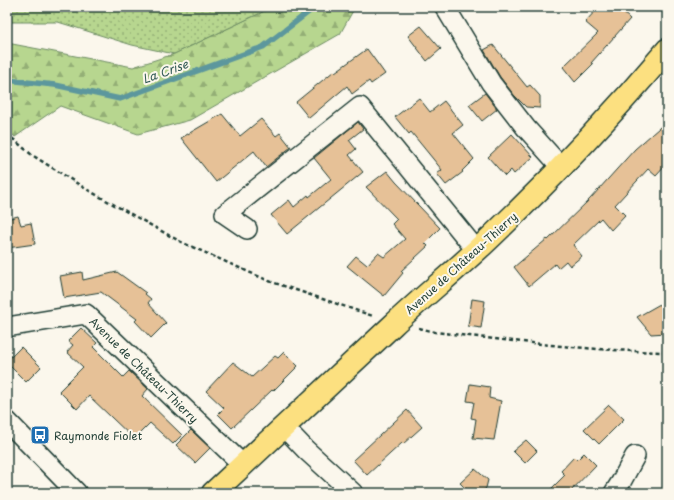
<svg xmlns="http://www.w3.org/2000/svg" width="674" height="500" font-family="'Playpen Sans',sans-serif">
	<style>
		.forest { fill: url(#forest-firs); stroke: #6b8a62 }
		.park { fill: url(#park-dots); stroke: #6b8a62 }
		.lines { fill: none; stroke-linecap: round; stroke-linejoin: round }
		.stream { stroke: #5c979d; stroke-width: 5.5 }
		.building { fill: #e6c197; stroke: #1f3d34 }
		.minor-casing { stroke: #1f3d34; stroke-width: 22 }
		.primary-casing { stroke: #1f3d34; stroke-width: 25 }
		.path { stroke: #1f3d34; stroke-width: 2.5; stroke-dasharray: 4 3; stroke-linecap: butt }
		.minor { stroke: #fbf7ec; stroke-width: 19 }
		.primary { stroke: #fce080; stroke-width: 22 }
		.labels { text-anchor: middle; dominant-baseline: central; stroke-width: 4; stroke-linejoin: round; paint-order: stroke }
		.street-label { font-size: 11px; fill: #1f3d34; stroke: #fbf7ec }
		.poi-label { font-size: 11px; fill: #1f3d34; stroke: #fbf7ec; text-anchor: start }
		.water-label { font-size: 12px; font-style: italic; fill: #335b57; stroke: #fbf7ec }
	</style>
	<defs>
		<pattern id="forest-firs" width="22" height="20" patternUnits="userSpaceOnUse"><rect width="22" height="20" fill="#b7d68f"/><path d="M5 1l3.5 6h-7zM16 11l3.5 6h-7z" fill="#94af76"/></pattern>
		<pattern id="park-dots" width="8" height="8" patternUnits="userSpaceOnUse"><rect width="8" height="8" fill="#b7d68f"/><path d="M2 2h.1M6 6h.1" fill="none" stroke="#94af76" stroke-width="1.8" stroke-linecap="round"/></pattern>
	</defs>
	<rect width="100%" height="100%" fill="#fbf7ec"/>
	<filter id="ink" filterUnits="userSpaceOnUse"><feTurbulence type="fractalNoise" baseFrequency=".025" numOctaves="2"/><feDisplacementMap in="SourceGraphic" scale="8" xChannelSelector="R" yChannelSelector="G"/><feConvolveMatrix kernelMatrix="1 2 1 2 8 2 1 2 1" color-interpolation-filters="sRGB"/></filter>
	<g filter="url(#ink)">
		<path class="forest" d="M273,7H355L340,34L190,120L138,134L60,106L15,137L7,130V43L133,67L174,54Z"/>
		<path class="park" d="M7,7H273L174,54L132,45L58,22H7Z"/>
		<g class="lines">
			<path class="stream" d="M7,80L55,85L120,99L263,47L315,7"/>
		</g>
		<g class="building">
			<path d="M599,7H617L630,19L591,63L593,64L575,82L563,67L598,33L585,22Z"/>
			<path d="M421,26L441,49L427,61L408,36Z"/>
			<path d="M493,45L527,87L530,85L540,96V108L526,107L514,95L500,77L484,50Z"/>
			<path d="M367,49L385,74L371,84L369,81L352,94L347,86L309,118L296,102L334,71L335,72Z"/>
			<path d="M485,93L497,109L482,121L469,105Z"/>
			<path d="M419,98L430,112L444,101L463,125L453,133L474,159L462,171L463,172L446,185L437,174L442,170L411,132L409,134L395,117Z"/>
			<path d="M222,114L240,136L261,119L276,136L280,133L291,147L266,167L254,151L216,182L181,138Z"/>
			<path d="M667,121V164L656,176L648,169L615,205L625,215L611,230L601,218L573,245L582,256L570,266L566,261L558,268L555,264L529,286L514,267L547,239L548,240L590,199L635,149Z"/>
			<path d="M358,122L363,129L349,140L356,149L349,155L363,172L287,234L271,215L289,200L294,207L308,195L309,197L331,179L314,158Z"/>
			<path d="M512,134L533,157L514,174L511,170L505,176L488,157Z"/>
			<path d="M387,171L396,182L440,228L425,243L428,246L401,271L403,273L384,296L347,266L356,256L367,265L378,253L384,257L405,239L392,224L397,219L366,187Z"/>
			<path d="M18,216L21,225L31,223L35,244L7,248V219Z"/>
			<path d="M82,272L83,280L117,272L146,293L145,294L151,299L148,303L166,323L151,338L135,321L137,319L101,292L64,298L60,276Z"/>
			<path d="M472,299L485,301L481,328L468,326Z"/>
			<path d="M667,300V333L651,334L637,317Z"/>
			<path d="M81,328L97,343L93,347L123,377L129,371L148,389L142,396L182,435L173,444L150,423L134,439L89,396L77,409L59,391L83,367L67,352L73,345L68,341Z"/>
			<path d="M21,347L41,367L26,382L7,363V361Z"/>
			<path d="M284,352L298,366L273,391L272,390L232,428L218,414L224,408L206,391L233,362L252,377L275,356L278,358Z"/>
			<path d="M470,384L490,387L489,398L501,401L494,440L473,438L476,419L471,418L474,402L467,401Z"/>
			<path d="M609,405L624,419L599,444L584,429Z"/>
			<path d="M407,410L422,427L403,444L402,443L367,475L353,460Z"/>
			<path d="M191,430L210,448L195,463L176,445Z"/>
			<path d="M526,440L537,451L525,463L513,451Z"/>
			<path d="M584,453L596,465L569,493H547L565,475L561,471L574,457L577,460Z"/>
			<path d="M475,469L488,480L486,488L481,493H470L460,483Z"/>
		</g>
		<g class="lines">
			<g class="minor-casing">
				<g id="minor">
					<path d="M445,7L491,83L526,128L562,168"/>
					<path d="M247,229L225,214L360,107L477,251"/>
					<path d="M7,327L86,314L243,465"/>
					<path d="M7,421L77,493"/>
					<path d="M284,427L306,450L353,493"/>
					<path d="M614,493L621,482L635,456"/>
				</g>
			</g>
			<g class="primary-casing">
				<path id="primary" d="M213,493C273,437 333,381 393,325C425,295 460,267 492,236C554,177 612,115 667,50"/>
			</g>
			<g class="path">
				<path d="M7,134L32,155L86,189L181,242L269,281L373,316"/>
				<path d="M419,328L435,332C513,341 589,351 667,352"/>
			</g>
			<use href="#minor" class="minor"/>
			<use href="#primary" class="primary"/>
		</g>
	</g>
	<defs>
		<g id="bus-square" transform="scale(1)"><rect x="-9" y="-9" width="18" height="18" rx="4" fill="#1f6fb2" stroke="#fbf7ec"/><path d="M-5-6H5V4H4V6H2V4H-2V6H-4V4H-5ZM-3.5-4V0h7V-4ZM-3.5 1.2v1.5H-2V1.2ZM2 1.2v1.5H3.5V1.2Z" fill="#fff"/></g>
	</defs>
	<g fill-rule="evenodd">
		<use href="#bus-square" x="40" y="435"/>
	</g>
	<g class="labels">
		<g class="street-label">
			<text transform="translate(461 263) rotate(-42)">Avenue de Château-Thierry</text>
			<text transform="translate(144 370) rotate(44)">Avenue de Château-Thierry</text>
		</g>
		<g class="poi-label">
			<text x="54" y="435">Raymonde Fiolet</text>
		</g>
		<g class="water-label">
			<text transform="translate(165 71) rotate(-20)">La Crise</text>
		</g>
	</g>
	<rect width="674" height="500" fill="none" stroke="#fbf7ec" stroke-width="24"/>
	<rect x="12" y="12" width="650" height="476" fill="none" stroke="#1f3d34" stroke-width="1.5" filter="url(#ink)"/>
</svg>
